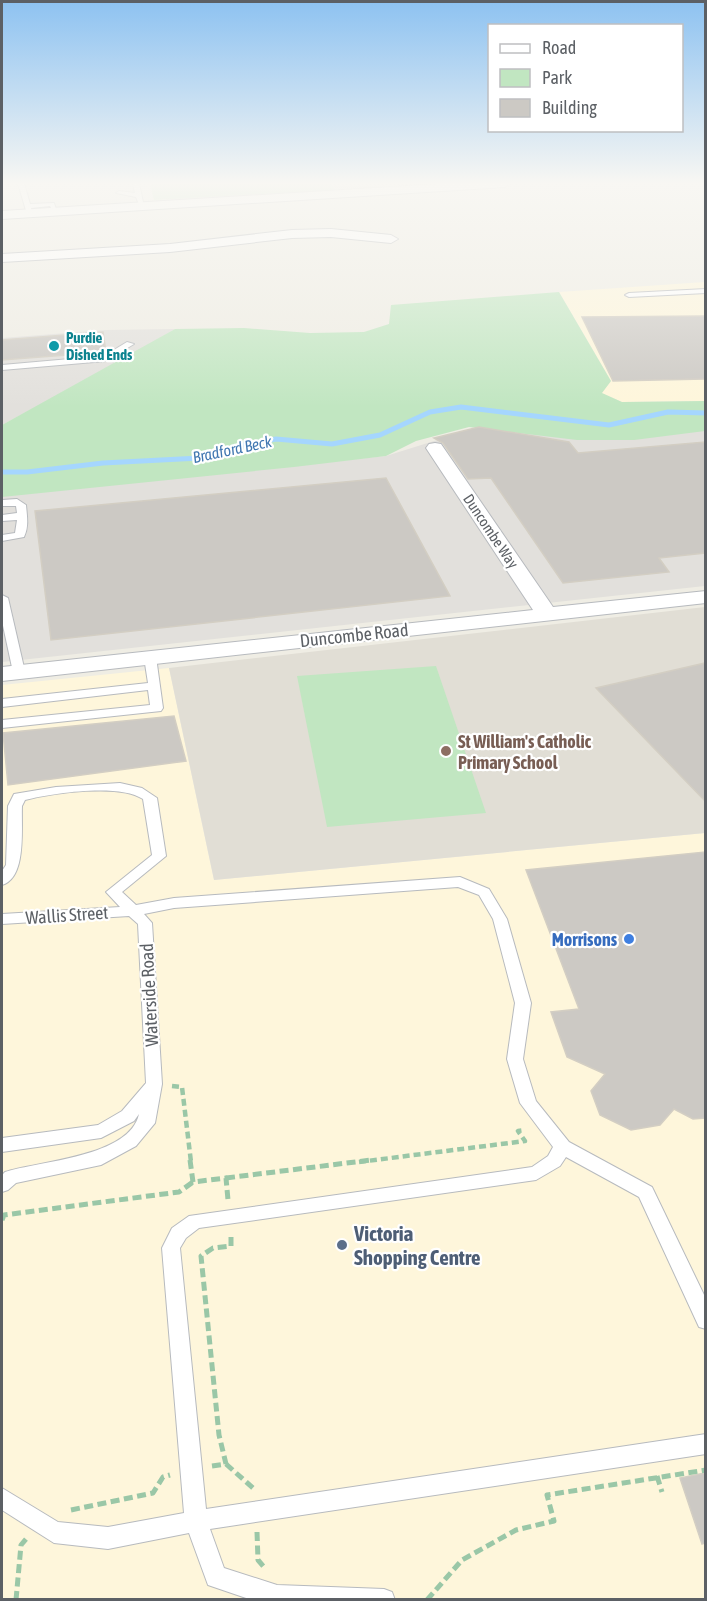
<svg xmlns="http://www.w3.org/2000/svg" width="707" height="1601" font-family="'Asap Condensed',sans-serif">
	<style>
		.commercial { fill: #fef6db }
		.industrial { fill: #e2e0dc }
		.education { fill: #e1ded5 }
		.green { fill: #c1e6c1 }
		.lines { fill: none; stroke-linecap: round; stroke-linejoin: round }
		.stream { stroke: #a5d6fe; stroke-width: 5 }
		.building { fill: #ccc9c4; stroke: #d3cec3; stroke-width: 1.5 }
		.service-casing { stroke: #b7babe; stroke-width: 2 }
		.minor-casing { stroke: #b7babe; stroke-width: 2 }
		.path-far1 { stroke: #9ac7a7; stroke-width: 4.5; stroke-dasharray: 7 4; stroke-linecap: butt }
		.path { stroke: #9ac7a7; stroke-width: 5; stroke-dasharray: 9 4.5; stroke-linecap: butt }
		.service { fill: #fff; fill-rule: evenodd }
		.minor { fill: #fff; fill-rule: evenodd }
		.culture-dot { fill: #0f9aa8; stroke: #fff; stroke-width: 2 }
		.education-dot { fill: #8d6e63; stroke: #fff; stroke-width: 2 }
		.shop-dot { fill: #3f7fe0; stroke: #fff; stroke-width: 2 }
		.service-dot { fill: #5c6f8a; stroke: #fff; stroke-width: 2 }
		.labels { text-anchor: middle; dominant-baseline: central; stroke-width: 4.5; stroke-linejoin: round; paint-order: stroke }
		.far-culture-label { font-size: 15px; font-weight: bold; fill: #0d838f; stroke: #fff; text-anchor: start }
		.far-street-label { font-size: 15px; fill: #5c6065; stroke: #fff }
		.far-water-label { font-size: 16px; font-style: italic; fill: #4177b1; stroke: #fff }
		.street-label { font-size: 18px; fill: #5c6065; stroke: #fff }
		.education-label { font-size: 18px; font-weight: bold; fill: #785e54; stroke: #fff; text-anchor: start }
		.shop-label { font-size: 18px; font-weight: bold; fill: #366cbe; stroke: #fff; text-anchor: end }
		.near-service-label { font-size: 21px; font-weight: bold; fill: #4e5e75; stroke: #fff; text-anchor: start }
	</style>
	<rect width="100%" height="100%" fill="#efede4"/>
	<g class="commercial">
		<path d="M705,282V401L622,402L601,393L611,381L559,292Z"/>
		<path d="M169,668L214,880L705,833V1599L2,1600V685Z"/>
	</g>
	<g class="industrial">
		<path d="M175,329L119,362L2,425V338L106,330Z"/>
		<path d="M479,427L705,431V586L2,662V495L386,456Z"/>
	</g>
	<g class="education">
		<path d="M331,183H424L335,190Z"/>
		<path d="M705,607V833L214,880L169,668Z"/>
	</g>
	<g class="green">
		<path d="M150,183H331L335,190L154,200Z"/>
		<path d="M559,292L611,381L602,393L622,402L705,401V431L634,440H577L469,427L416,441L386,456L294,467L2,497V425L175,329L244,328L310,333L364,332L389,324L391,305Z"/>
		<path d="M436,666L486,813L327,827L297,676Z"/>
	</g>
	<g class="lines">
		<path class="stream" d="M2,472H27L103,463L200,458L234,447L276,439L332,444L380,435L430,412L461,407L609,425L668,412L706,413"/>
	</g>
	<g class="building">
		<path d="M705,316V379L613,381L582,317Z"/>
		<path d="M103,332L106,352L2,360V340Z"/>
		<path d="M479,427L569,442L578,453L705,442V553L659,558L669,572L563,583L491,478L468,479L443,443L434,438Z"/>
		<path d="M386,478L450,596L51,640L35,511Z"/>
		<path d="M705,663V801L596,688Z"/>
		<path d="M174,716L186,761L8,785L3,733Z"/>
		<path d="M705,852V1118L693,1119L674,1109L660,1125L631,1130L600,1115L591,1091L605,1074L567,1057L551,1012L579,1009L526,870Z"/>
		<path d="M705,1473V1543L702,1544L680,1478Z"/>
	</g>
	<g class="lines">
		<g class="service-casing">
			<g id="service">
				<path d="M18,183H24L30,204L54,203L57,212H53L50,206L31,208L32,213L27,214Z"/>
				<path d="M133,183H139L144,207H140L136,197L116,193L119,191L135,193Z"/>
				<path d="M706,289V293L629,297L625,295L629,293Z"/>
				<path d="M127,342L134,344L106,361L2,370V365L104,356Z"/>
				<path d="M17,499L26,505C27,517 29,526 24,537L2,541V535L15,533L17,520L2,521V515L17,513L16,506H2V500Z"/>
				<path d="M2,595L8,598L25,672L19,676L13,672L2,621Z"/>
				<path d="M150,653L156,657L163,708L161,711L2,728V720L150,705L148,690L2,707V699L148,683L144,657Z"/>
				<path d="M120,783L142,788L157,798L166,856L122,892L136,905L174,898L460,877L489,889L507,919L531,1003L523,1059L536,1101L569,1142L652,1187L706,1299V1329L699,1327L639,1197L566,1157L560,1166L536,1180L199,1228L186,1238L180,1248L206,1509L706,1434V1454L210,1529L224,1568L277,1585L384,1589L392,1592L395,1600H252L208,1585L189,1533L108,1549L54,1543L2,1510V1488L58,1522L108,1527L184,1513L162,1248L172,1228L189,1216L532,1167L548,1156L553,1147L520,1103L507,1059L515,1003L493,919L479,895L458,887L174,908L144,914L152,923L162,1084L155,1123L136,1146L101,1165L16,1183L8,1190L2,1192V1175L5,1172C39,1161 130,1157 139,1114L134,1121L101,1138L2,1152V1138L98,1125L122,1111L146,1083L138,924L129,916L2,924V914L120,907L106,892L152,855L143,799C119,783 53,793 25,800L22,806C21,827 27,878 2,885V871L6,865L8,806L14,794L56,787Z"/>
			</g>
		</g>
		<g class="minor-casing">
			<g id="minor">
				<path d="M455,183H511L505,187L2,219V211Z"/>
				<path d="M331,229L391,235L398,239L391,243L331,237L292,238L170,252L2,262V254L170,244L292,230Z"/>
				<path d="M435,443L441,444L553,607L706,591V603L2,681V667L533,610L426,448L429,444Z"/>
			</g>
		</g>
		<g class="path-far1">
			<path d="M172,1086L182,1087L191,1162"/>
			<path d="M359,1162L525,1141L518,1131L525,1130"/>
		</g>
		<g class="path">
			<path d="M190,1160L193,1182L226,1178L228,1200"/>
			<path d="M226,1178L371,1160"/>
			<path d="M2,1220L4,1215L179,1192L193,1182"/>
			<path d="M226,1464L254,1489"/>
			<path d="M212,1466L226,1464L219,1435L201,1256L213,1248L231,1246V1234"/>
			<path d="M657,1476L662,1492"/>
			<path d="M71,1510L153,1493L163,1477L170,1475"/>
			<path d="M257,1532L258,1560L264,1567"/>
			<path d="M16,1600L21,1545L26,1539"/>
			<path d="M427,1600L462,1560L516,1530L554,1521L547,1495L706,1470"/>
		</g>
		<use href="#service" class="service"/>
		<use href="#minor" class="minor"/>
	</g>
	<linearGradient id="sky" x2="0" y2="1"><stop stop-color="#8dc2f1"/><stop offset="0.45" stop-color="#f8f7f3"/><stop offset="1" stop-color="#f8f7f3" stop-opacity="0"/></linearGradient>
	<rect width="707" height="407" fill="url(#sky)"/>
	<circle class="culture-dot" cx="54" cy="346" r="6"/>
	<circle class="education-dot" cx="446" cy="751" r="6"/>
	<circle class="shop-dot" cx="629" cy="939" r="6"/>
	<circle class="service-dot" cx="342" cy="1245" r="6"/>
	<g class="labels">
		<g class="far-culture-label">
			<text x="66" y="337">Purdie<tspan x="66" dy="17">Dished Ends</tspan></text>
		</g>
		<g class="far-street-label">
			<text transform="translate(491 531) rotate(56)">Duncombe Way</text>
		</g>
		<g class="far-water-label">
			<text transform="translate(232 449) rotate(-12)">Bradford Beck</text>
		</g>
		<g class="street-label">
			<text transform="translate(354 635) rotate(-6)">Duncombe Road</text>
			<text transform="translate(67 915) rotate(-4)">Wallis Street</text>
			<text transform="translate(149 995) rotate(-93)">Waterside Road</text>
		</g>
		<g class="education-label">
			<text x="458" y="741">St William's Catholic<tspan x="458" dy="21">Primary School</tspan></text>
		</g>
		<g class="shop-label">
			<text x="617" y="939">Morrisons</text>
		</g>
		<g class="near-service-label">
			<text x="354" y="1233">Victoria<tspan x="354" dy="24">Shopping Centre</tspan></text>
		</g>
	</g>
	<rect width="707" height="1601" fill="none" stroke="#5c6065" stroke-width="6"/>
	<rect x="488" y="24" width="195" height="108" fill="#ffffff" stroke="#bebfc1" stroke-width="1.5"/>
	<rect x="500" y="44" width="30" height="9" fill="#ffffff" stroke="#bebfc1" stroke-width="1.5"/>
	<text x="542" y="54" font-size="18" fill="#5c6065">Road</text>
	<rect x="500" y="69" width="30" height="18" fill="#c1e6c1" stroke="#bebfc1" stroke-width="1.5"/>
	<text x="542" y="84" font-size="18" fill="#5c6065">Park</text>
	<rect x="500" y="99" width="30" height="18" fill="#ccc9c4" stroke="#bebfc1" stroke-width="1.5"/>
	<text x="542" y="114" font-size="18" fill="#5c6065">Building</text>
</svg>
